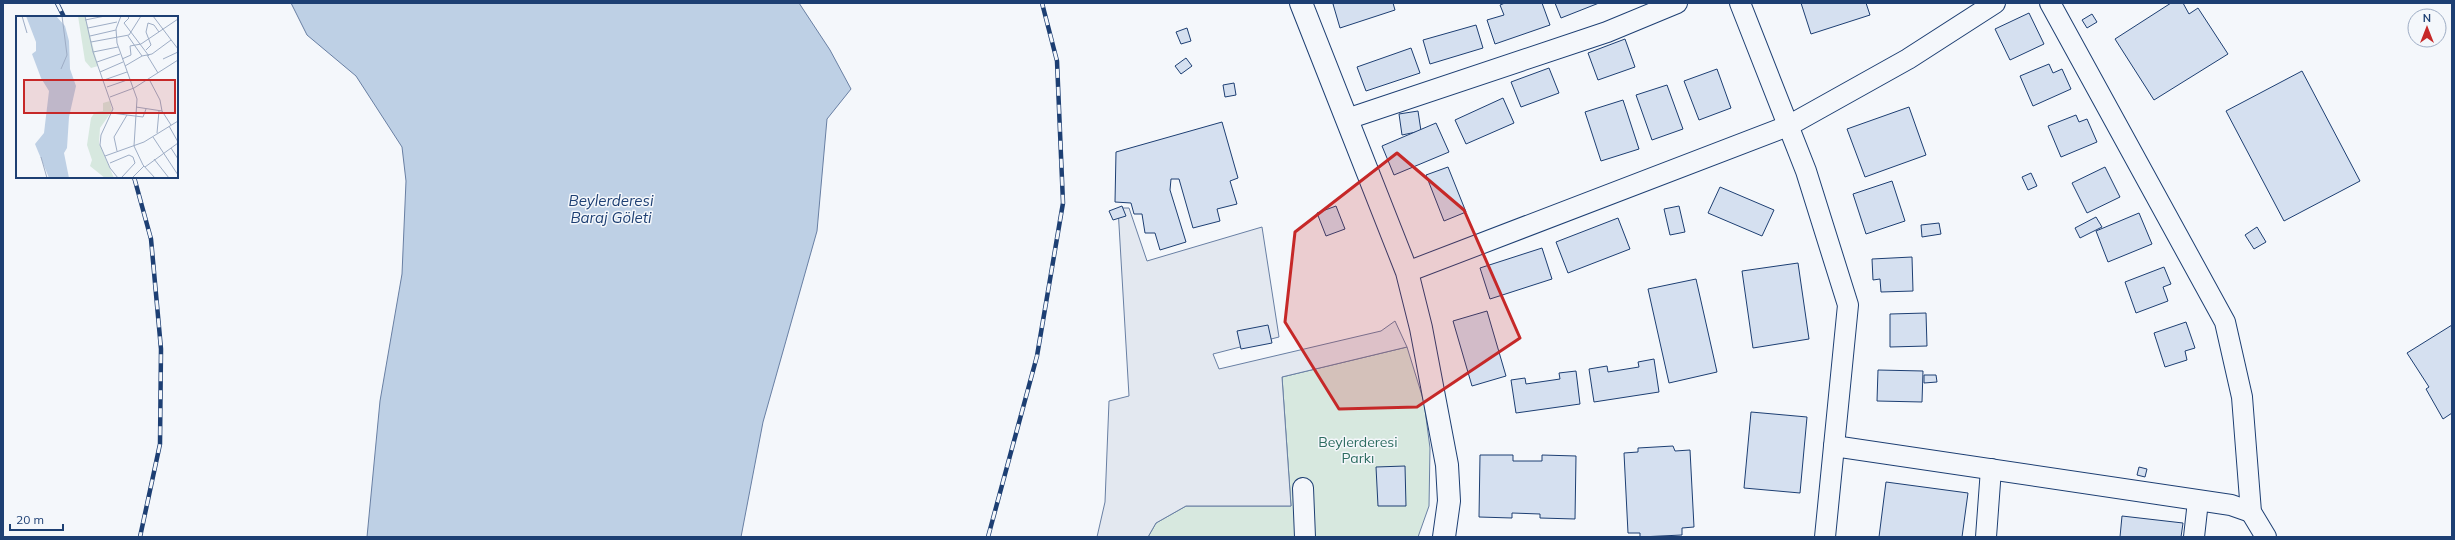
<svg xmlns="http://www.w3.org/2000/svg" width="2455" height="540" font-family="Mulish,sans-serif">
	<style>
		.green { fill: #d7e8df; stroke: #687fa3 }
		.parking { fill: #e3e8f0; stroke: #687fa3 }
		.water { fill: #bed0e5; stroke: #687fa3 }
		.building { fill: #d5e0f0; stroke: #1d3f73 }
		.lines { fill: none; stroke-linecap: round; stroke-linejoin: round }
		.minor-casing { stroke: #1d3f73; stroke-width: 22 }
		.major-casing { stroke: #1d3f73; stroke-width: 24 }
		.minor { stroke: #f4f7fb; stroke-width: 20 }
		.major { stroke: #f4f7fb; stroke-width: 22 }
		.rail-casing { stroke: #1d3f73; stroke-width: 4.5 }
		.rail { stroke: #f4f7fb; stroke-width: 3; stroke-dasharray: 9; stroke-linecap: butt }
		.marked { fill: #c62828; fill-opacity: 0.2; stroke: #c62828; stroke-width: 3; stroke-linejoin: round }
		.labels { text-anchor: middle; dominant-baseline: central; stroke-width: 3; stroke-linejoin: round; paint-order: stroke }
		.park-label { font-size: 14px; fill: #2c6c60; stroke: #f4f7fb }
		.water-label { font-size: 15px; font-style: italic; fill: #1d3f73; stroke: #f4f7fb }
		.inset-road { fill: none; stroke: #9eadc5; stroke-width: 1 }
		.view { fill: #c62828; fill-opacity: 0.15; stroke: #c62828; stroke-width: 2 }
		.inset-edge { fill: none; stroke: #1d3f73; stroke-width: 2 }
	</style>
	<rect width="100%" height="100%" fill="#f4f7fb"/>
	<path class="green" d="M1407,347L1424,402L1430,448L1429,506L1418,537H1148L1156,523L1186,506H1291L1282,377Z"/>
	<path class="parking" d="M1118,208H1129L1147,261L1262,227L1279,337L1213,354L1219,369L1381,331L1395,321L1407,347L1282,377L1291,506H1186L1156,523L1148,537H1097L1105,502L1109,401L1129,396Z"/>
	<path class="water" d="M291,3H799L830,50L851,89L827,119L817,231L763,422L741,537H367L380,401L402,274L406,181L402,147L356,76L307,35Z"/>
	<g class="building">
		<path d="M1336,3H1393L1395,10L1340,28L1333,4Z"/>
		<path d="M1505,3H1542L1550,25L1495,44L1487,20L1504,15L1500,5Z"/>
		<path d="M1555,3H1599L1561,18Z"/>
		<path d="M1801,3H1866L1870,15L1811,34Z"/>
		<path d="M2171,3H2183L2189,14L2198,8L2228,54L2154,100L2115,39Z"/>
		<path d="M2029,13L2044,44L2010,60L1995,29Z"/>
		<path d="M2092,14L2097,22L2087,28L2082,20Z"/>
		<path d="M1476,25L1483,48L1430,64L1423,40Z"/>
		<path d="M1187,28L1191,41L1181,44L1176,32Z"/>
		<path d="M1625,39L1635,67L1598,80L1588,53Z"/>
		<path d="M1411,48L1420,73L1366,91L1357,67Z"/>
		<path d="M1186,58L1192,66L1181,74L1175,66Z"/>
		<path d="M2049,64L2053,73L2062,69L2071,89L2033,106L2020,76Z"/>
		<path d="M1549,68L1559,93L1521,107L1511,82Z"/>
		<path d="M1717,69L1731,108L1699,120L1684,81Z"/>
		<path d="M2302,71L2360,181L2284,221L2226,111Z"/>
		<path d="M1234,83L1236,95L1225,97L1223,85Z"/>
		<path d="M1667,85L1683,129L1652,140L1636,95Z"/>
		<path d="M1503,98L1514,123L1466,144L1455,120Z"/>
		<path d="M1623,100L1639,149L1601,161L1585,112Z"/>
		<path d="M1909,107L1926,155L1865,177L1847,129Z"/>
		<path d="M1418,111L1421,131L1402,135L1399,114Z"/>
		<path d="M2076,115L2079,122L2087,119L2097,142L2061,157L2048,126Z"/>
		<path d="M1222,122L1238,178L1230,181L1237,204L1217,209L1220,221L1193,228L1179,179H1171L1170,190L1186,242L1160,250L1155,233H1145L1142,214H1134L1131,203L1115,202L1116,152Z"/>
		<path d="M1436,123L1449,152L1394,175L1382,146Z"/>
		<path d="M1448,167L1466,212L1444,221L1426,175Z"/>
		<path d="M2105,167L2120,197L2087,213L2072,183Z"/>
		<path d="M2031,173L2037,186L2028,190L2022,177Z"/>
		<path d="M1892,181L1905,221L1866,234L1853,194Z"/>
		<path d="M1720,187L1774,210L1762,236L1708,213Z"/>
		<path d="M1122,206L1126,216L1113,220L1109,211Z"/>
		<path d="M1336,206L1345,229L1326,236L1317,213Z"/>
		<path d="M1679,206L1685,232L1670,235L1664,209Z"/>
		<path d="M2139,213L2152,244L2108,262L2096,231Z"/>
		<path d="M2096,217L2102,227L2080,238L2075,228Z"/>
		<path d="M1618,218L1630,249L1568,273L1556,242Z"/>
		<path d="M1939,223L1941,234L1922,237L1921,225Z"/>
		<path d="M2257,227L2266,242L2254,249L2245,235Z"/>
		<path d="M1542,248L1552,279L1490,299L1480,268Z"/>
		<path d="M1912,257L1913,291L1881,292L1880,279L1873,280L1872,259Z"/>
		<path d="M1798,263L1809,339L1753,348L1742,271Z"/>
		<path d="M2164,267L2171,284L2163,287L2168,301L2136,313L2125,282Z"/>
		<path d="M1696,279L1717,372L1669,383L1648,289Z"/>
		<path d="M1487,311L1506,376L1472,386L1453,321Z"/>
		<path d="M1926,313L1927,346L1890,347V314Z"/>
		<path d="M2186,322L2195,348L2185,351L2187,360L2165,367L2154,333Z"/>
		<path d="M1268,325L1272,343L1241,349L1237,331Z"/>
		<path d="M2452,325V413L2443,419L2426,389L2429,387L2407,353Z"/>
		<path d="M1654,359L1659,392L1594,402L1589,369L1607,366L1608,372L1639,367L1638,362Z"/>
		<path d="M1878,370L1923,371L1922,402L1877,401Z"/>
		<path d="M1576,371L1580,404L1516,413L1511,380L1525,378L1526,384L1560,379L1559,373Z"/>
		<path d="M1924,375H1936L1937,382L1924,383Z"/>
		<path d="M1751,412L1807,417L1800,493L1744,488Z"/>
		<path d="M1673,446L1675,451L1690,450L1694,527L1682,528V535L1640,537V533H1628L1624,453L1638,452V448Z"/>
		<path d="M1480,455H1513V461H1542V455L1576,456L1575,519L1540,518V514L1512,513V518L1479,517Z"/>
		<path d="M1405,466L1406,506H1378L1376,467Z"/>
		<path d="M2139,467L2147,469L2145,477L2137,475Z"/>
		<path d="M1886,482L1968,493L1962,537H1879Z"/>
		<path d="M2122,516L2183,523L2181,537H2120Z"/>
	</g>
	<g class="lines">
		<g class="minor-casing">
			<g id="minor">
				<path d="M1740,3L1806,171L1848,305L1825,537"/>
				<path d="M2050,3L2225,322L2242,397L2251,512L2266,537"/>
				<path d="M1347,119L1607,32L1677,3"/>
				<path d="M1407,272L1788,126L1908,59L1995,3"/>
				<path d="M1834,446L2231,505L2251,512"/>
				<path d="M1303,488L1305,537"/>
				<path d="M1986,537L1991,469"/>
				<path d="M2194,537L2198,501"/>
			</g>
		</g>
		<g class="major-casing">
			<path id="major" d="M1301,3L1407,272L1421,328L1447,465L1449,501L1444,537"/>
		</g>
		<use href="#minor" class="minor"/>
		<use href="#major" class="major"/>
		<g class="rail-casing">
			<g id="rail">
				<path d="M57,3L64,17"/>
				<path d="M134,177L151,239L161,349L160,444L140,537"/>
				<path d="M988,537L1037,356L1063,203L1057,61L1042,3"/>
			</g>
		</g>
		<use href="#rail" class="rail"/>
	</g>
	<path class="marked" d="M1397,153L1464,210L1520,338L1417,407L1339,409L1285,322L1295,232Z"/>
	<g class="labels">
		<g class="park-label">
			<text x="1358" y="442">Beylerderesi<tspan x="1358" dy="16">Parkı</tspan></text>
		</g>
		<g class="water-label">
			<text x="611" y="200">Beylerderesi<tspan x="611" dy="17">Baraj Göleti</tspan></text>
		</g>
	</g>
	<g transform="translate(16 16)">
		<rect width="162" height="162" fill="#f4f7fb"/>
		<path d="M62,0H69L82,50L75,52L69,45ZM94,85L96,95L84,112L83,127L98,162H89L74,150L76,144L71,129L75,102L79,96L87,95V87Z" fill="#d7e8df"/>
		<path d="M10,0H40L49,10L53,25L54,53L60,70L53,101L51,132L48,137L53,162H33L19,128L28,117L33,75L25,62L16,38L20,35V26Z" fill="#bed0e5"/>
		<path class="inset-road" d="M6,0L11,17M69,0L77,36L97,93L85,119L84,129L94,152L102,162M105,0L100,13L101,27L121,83L118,130L127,149L139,162M111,0L113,2L108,7L133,40M137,0L162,33M69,4L89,0M72,12L101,6M74,20L100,14M112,20L126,40M75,26L113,19L125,0M130,34L135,29L130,16L132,7L138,9L143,16M77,36L102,31M131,39L142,57M106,43L115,39L114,30L125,28L162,3M147,43L162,36M81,46L104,38M109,50L126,40L136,38L155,24M45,53L51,39L46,0M84,56L107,46M133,63L144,84L146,95L155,109M88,64L111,56M91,71L114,63M94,81L118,72L162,44M120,91L146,95M96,97L111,99M153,110L162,126M141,117L143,95M137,121L162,159M155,132L162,143M101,135L98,121L111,99L127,101L130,93M89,140L128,126L162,105M25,141L31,162M138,143L153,162M94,147L113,139L117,141L119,147L106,161M129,151L162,127M116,162L128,150"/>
		<path class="view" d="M8,64H159V97H8Z"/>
		<rect width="162" height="162" class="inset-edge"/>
	</g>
	<rect width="2455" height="540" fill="none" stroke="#1d3f73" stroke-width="8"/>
	<g transform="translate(2427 28)"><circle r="19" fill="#f4f7fb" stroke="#9eadc5"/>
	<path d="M0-3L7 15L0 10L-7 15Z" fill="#c62828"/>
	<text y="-6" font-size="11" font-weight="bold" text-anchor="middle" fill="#1d3f73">N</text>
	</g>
	<path d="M10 524v6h53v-6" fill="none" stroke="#1d3f73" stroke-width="2"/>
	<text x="16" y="524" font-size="12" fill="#1d3f73" stroke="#f4f7fb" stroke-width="3" paint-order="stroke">20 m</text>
</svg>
